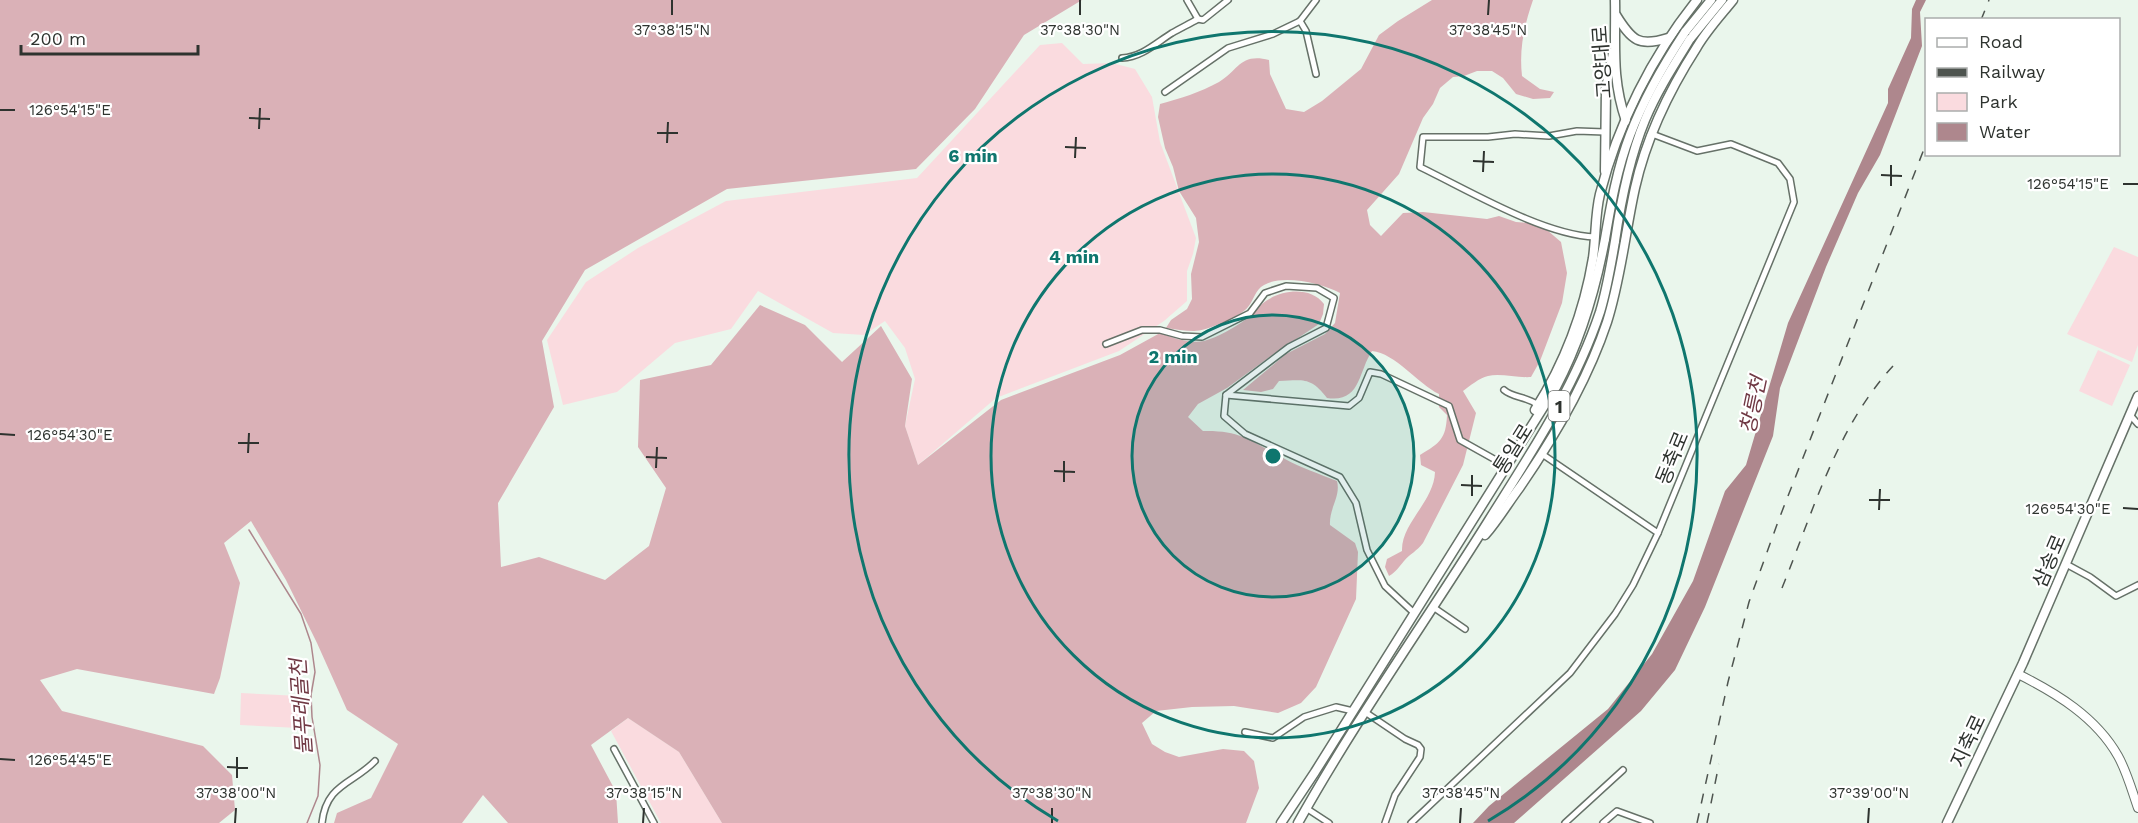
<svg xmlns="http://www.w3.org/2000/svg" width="2138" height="823" font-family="'Work Sans','Noto Sans KR',sans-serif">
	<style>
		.green { fill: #fadbdf }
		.forest { fill: #dab1b7 }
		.water { fill: #ae878d }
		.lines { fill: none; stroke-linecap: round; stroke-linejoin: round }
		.stream { stroke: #ae878d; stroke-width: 1.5 }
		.street-casing { stroke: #667168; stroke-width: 8 }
		.secondary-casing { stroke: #667168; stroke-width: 10 }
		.primary-casing { stroke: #667168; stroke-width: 11 }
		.street { stroke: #fff; stroke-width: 5 }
		.secondary { stroke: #fff; stroke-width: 8 }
		.primary { stroke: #fff; stroke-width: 8 }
		.rail { stroke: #4e544f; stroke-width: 1.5; stroke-dasharray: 10 10; stroke-linecap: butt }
		.primary-bridge-casing { stroke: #667168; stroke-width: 11; stroke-linecap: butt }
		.primary-bridge { stroke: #fff; stroke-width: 8 }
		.ticks { fill: none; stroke: #2e332f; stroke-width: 2 }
		.ring { fill: none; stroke: #0f766e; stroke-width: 3 }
		.labels { text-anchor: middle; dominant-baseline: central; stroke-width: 4.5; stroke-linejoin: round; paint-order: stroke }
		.shield { fill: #fff; stroke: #6d706d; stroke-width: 1.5 }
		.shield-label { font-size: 18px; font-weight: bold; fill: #2e332f }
		.street-label { font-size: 20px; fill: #2e332f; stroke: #fff }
		.water-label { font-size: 21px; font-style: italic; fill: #703944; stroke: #fff }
		.ticks-label { font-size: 15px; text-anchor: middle; fill: #2e332f; stroke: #fff; stroke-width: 4.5; stroke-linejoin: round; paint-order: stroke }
		.centre { fill: #0f766e; stroke: #fff; stroke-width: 3 }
		.ring-label { font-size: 18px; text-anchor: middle; font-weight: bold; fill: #0f766e; stroke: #fff; stroke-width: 4.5; stroke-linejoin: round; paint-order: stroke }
	</style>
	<rect width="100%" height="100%" fill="#eaf6ec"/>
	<g class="green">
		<path d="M1062,43L1083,64L1112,63L1135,69L1152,97L1160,142L1196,238L1193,254L1187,271V301L1164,321L1119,351L996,398L918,465L905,426L915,379L905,348L885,321L864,335L833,333L758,291L731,329L675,343L617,392L563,405L547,340L586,282L638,248L726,201L917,178L1040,45Z"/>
		<path d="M2114,247L2138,257V345L2132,362L2067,334Z"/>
		<path d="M2098,350L2130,365L2112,406L2079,391Z"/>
		<path d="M241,693L300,696L298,728L240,725Z"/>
		<path d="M628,718L679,752L722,823H661L611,731Z"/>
	</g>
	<g class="forest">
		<path d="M0,0H1082L1024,35L975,109L916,169L727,189L585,270L542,341L554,407L498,503L501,567L539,557L605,580L649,546L666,488L638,447L640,380L711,365L760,305L805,325L842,362L881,326L912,379L905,426L918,465L1001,400L1120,355L1160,333C1172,338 1191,344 1204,341C1218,337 1234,328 1245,320C1252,316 1256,309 1262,304C1278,290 1310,285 1324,304L1323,314L1319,324L1271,356L1227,388L1198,404L1188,417L1203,431C1242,430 1252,442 1285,459C1301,468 1320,474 1337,481C1341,497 1329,508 1330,525L1355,543L1358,552L1356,599L1316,687L1301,703L1278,713L1234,706L1192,707L1156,711L1142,723L1152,744L1165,752L1179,757L1223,749L1244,751L1254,761L1259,788L1246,823H722L679,752L628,718L591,745L616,792L618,823H508L483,795L462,823H334L337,813L371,798L398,744L347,710L317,643L286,580L251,521L224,543L240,583L220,678L214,694L77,669L40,680L62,711L203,746L232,775L235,810L219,823H0Z"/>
		<path d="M1432,0H1533C1524,26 1519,49 1522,76L1540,89L1554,92L1550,98L1533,99L1516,94L1503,78L1492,71H1477L1464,76L1453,77L1440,88L1433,104L1423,118L1399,174L1367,210L1370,225L1381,236L1403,213L1423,212L1487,219L1499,216L1516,222L1540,224L1561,242L1567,273L1562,303L1540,361L1531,377C1517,378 1500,373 1488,376C1479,378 1470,386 1463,391L1476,413L1463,465L1423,543C1417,551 1410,554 1404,561C1399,567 1396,572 1389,576L1385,567L1387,559L1402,551C1401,523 1434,502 1435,472L1421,465L1420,455C1440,443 1446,439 1447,415L1439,407V394C1418,384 1395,353 1372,351C1358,372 1361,403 1327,398C1311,377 1304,380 1279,381L1273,389L1261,392L1243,390L1286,354L1325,334L1335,323L1340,293C1322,283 1282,274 1264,285C1255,290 1254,300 1248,307C1240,317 1206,331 1194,331C1185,331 1175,329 1166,328L1171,320L1187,309L1192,299L1191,274L1199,242L1196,218L1179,191L1173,167L1165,148L1158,117L1160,104C1179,99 1201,92 1219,82C1239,70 1240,53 1269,60L1270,74L1286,109L1304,112L1322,101L1361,69L1379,35L1398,21Z"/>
	</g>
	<path class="water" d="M1916,0H1926L1920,12L1922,46L1880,155L1858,193L1826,267L1780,388L1773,436L1705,607L1675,670L1641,711L1514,823H1473L1489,806L1608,709L1652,654L1693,581L1725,491L1746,465L1788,323L1888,103V89L1911,38L1912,9Z"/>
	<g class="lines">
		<path class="stream" d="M249,530L301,614L311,643L315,672L311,695L312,717L320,765L318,796L307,823"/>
		<g class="street-casing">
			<g id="street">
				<path d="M1187,0L1198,19"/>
				<path d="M1300,21L1306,31L1316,74"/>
				<path d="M1122,58C1142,57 1156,43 1172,33C1181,28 1189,24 1198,19L1203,20L1228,0"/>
				<path d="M1165,92L1228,48L1273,34L1300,21L1316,0"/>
				<path d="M1595,237C1543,235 1468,190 1420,167L1423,137H1488L1515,134L1549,136L1577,131L1605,132"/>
				<path d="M1106,344L1142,330H1160L1182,336L1202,337L1250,313L1265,293L1286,286L1317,288L1334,298L1326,328L1289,347L1226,395L1224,416L1245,434L1340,477L1356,503L1367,550L1385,586L1413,612"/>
				<path d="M1504,390C1513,398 1526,396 1538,405"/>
				<path d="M1226,395L1349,406L1359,398L1370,372L1381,374L1449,406L1460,440L1501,463"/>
				<path d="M2130,415L2138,424"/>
				<path d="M1542,454L1658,533"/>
				<path d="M2066,564L2090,577L2116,596L2138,585"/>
				<path d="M1433,607L1465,629"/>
				<path d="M1365,712L1405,739L1418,745L1421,749L1420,757L1395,795L1385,823"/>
				<path d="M1245,732L1273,738L1304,717L1336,707L1353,711"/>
				<path d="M614,749L654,823"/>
				<path d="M1306,808L1329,823"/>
				<path d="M322,823C326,784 353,784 375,761"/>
				<path d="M1411,823L1570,673L1615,614L1633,585L1658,533L1794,202L1790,179L1778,163L1731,144L1697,151L1652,134"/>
				<path d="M1565,823L1623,770"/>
				<path d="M1603,823L1617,811L1650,823"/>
			</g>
		</g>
		<g class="secondary-casing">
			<path id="secondary" d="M2018,674C2056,693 2096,717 2118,756C2127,772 2132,791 2138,808"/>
		</g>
		<g class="primary-casing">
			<g id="primary">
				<path d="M1615,0C1616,45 1611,77 1626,121"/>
				<path d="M1616,15C1632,41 1639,47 1668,38"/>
				<path d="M1685,32L1711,0"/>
				<path d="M1690,39L1722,0"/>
				<path d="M1605,171L1606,88L1613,53"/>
				<path d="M1535,410C1564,364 1584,312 1593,258C1596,237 1595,214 1600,194C1618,124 1652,56 1697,0"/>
				<path d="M1485,535C1498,520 1508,503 1520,487C1555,436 1587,382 1607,322C1621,278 1625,233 1635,188C1646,139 1670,89 1697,47C1707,30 1721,15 1733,0"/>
				<path d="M1281,823L1315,772L1556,387C1581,340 1595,292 1605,239"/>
				<path d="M1298,823C1356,719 1426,621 1489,520C1531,453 1575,387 1600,312C1607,289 1611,265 1615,241"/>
				<path d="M1947,823L2023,663L2138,396"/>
			</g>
		</g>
		<use href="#street" class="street"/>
		<use href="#secondary" class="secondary"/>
		<use href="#primary" class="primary"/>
		<g class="rail">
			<path d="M1981,20L1989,0"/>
			<path d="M1782,588C1813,512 1836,428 1893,366"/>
			<path d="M1697,823L1728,682L1749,602L1779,519L1926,144"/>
			<path d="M1707,823L1719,764"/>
		</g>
		<g class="primary-bridge-casing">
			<g id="primary-bridge">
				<path d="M1605,239C1611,204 1617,169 1630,135C1644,98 1664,64 1685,32"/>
				<path d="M1615,241C1621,200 1629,159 1645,120C1657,91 1674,65 1690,39"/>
			</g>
		</g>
		<use href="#primary-bridge" class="primary-bridge"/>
	</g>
	<path class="ticks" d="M672,15V0M1080,15V0M1488,15L1489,0M0,110H15M249,118L270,119M259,129L260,108M657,133H678M667,143L668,122M1065,147L1086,148M1075,158L1076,137M1473,161L1494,162M1483,172L1484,151M1881,175L1902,176M2123,184H2138M1891,186V165M0,434L15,435M238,443H259M248,453L249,433M646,457L667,458M656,468L657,447M1054,471L1075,472M1064,482V461M1461,485L1482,486M1472,496V475M1869,500H1890M2123,508L2138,509M1879,510L1880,489M0,759L15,760M227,767L248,768M237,778V757M235,823L236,808M643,823L644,808M1052,823V808M1460,823L1461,808M1868,823L1869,808"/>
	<circle cx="1273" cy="456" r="141" fill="#0f766e" fill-opacity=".12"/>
	<g class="ring">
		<circle cx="1273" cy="456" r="141"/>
		<circle cx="1273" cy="456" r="282"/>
		<path d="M1058 821A424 424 0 1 1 1488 821"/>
	</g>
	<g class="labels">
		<rect class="shield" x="1548.5" y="391" width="21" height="30" rx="4.5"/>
		<g class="shield-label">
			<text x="1559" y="406">1</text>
		</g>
		<g class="street-label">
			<text transform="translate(1602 62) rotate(-94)">고양대로</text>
			<text transform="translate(1513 449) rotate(-58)">통일로</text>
			<text transform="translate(1672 458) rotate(-68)">동축로</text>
			<text transform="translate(2049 561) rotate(-67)">삼송로</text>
			<text transform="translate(1968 741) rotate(-65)">지축로</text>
		</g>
		<g class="water-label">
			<text transform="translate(1753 405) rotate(-78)">창릉천</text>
			<text transform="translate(301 707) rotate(-94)">물푸레골천</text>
		</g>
	</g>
	<g class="ticks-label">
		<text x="672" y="35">37°38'15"N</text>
		<text x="1080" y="35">37°38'30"N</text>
		<text x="1488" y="35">37°38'45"N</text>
		<text x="70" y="115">126°54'15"E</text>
		<text x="2068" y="189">126°54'15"E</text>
		<text x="70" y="440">126°54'30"E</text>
		<text x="2068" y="514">126°54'30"E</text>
		<text x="70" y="765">126°54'45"E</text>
		<text x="236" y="798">37°38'00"N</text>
		<text x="644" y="798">37°38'15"N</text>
		<text x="1052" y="798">37°38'30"N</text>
		<text x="1461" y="798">37°38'45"N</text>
		<text x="1869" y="798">37°39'00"N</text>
	</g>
	<circle cx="1273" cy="456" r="9" class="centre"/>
	<g class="ring-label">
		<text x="973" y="162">6 min</text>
		<text x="1074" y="263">4 min</text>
		<text x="1173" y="363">2 min</text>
	</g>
	<rect x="1925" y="18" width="195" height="138" fill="#ffffff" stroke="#abadac" stroke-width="1.5"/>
	<rect x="1937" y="38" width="30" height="9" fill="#ffffff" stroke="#abadac" stroke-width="1.5"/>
	<text x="1979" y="48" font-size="18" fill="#2e332f">Road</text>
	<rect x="1937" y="68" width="30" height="9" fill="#4e544f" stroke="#abadac" stroke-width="1.5"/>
	<text x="1979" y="78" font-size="18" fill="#2e332f">Railway</text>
	<rect x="1937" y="93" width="30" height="18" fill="#fadbdf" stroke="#abadac" stroke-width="1.5"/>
	<text x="1979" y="108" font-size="18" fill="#2e332f">Park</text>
	<rect x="1937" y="123" width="30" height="18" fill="#ae878d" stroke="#abadac" stroke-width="1.5"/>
	<text x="1979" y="138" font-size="18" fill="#2e332f">Water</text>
	<path d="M21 45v9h177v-9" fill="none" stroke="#2e332f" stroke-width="3"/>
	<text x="30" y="45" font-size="18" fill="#2e332f" stroke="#ffffff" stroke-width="4.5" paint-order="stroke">200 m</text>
</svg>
